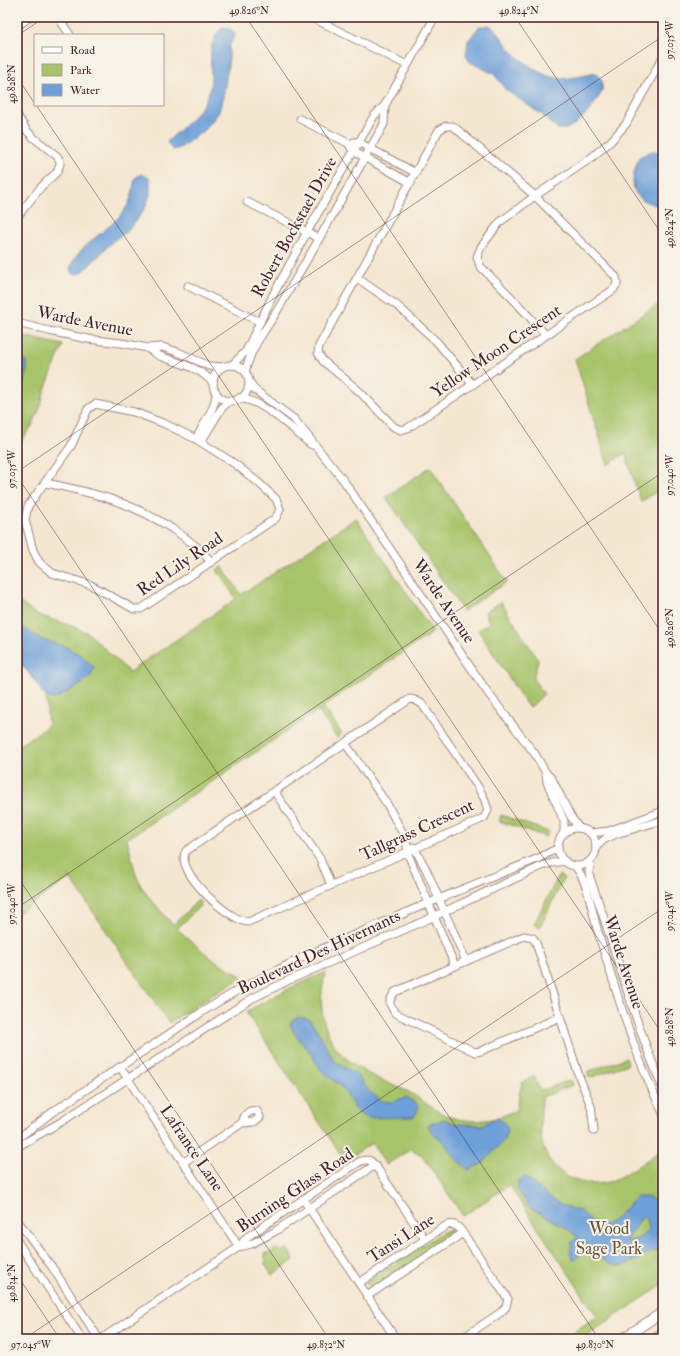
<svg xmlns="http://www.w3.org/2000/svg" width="680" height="1356" font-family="'IM FELL Double Pica',serif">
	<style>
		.green { fill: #a7c46b; stroke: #78724b }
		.water { fill: #6d9fd8; stroke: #5c5f82; fill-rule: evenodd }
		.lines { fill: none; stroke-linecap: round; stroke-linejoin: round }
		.minor-casing { stroke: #9f837e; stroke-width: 9 }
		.major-casing { stroke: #9f837e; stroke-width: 11 }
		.minor { stroke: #fff; stroke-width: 7 }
		.major { stroke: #fff; stroke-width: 9 }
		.ticks { fill: none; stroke: #4a1f2b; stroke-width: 1; stroke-opacity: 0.45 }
		.labels { text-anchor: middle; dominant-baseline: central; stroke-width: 4; stroke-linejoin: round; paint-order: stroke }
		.street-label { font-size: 17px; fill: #4a1f2b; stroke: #f7f3e8 }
		.park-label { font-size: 17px; fill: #66513e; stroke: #f7f3e8 }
		.neatline { fill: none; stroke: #4a1f2b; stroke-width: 1.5 }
		.ticks-label { font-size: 10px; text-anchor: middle; fill: #4a1f2b }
	</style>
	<rect width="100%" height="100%" fill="#f7f3e8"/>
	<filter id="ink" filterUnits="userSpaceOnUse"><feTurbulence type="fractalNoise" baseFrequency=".025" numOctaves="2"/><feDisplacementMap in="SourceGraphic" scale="8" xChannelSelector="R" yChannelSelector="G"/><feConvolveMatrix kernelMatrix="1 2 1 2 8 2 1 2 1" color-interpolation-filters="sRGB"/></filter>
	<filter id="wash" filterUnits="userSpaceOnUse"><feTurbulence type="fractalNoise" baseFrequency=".012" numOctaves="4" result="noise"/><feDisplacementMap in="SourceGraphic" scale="16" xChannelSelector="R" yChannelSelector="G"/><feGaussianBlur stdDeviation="0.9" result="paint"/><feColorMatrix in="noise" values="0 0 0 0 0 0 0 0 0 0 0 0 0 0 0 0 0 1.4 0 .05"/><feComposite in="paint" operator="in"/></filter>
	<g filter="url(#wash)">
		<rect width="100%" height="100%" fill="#f4e7d1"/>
		<g class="green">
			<path d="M663,301V487L641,502L625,453L608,465L575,359Z"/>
			<path d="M17,335L63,345L44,392L40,408L33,424L17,448Z"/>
			<path d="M430,467L507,582L463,611L386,497Z"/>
			<path d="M356,518L433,632L323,706L342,734L337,738L318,710L127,839L136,875L141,886L147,895L173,925L198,900L202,904L177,929L211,958L243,977L211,996L169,1023L70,878L17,914V747L48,726L46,697L28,672L17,660V601L36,614L71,626L88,633L129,672L236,599L217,570L222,566L241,595Z"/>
			<path d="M501,602L538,660L533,679L544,694L532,706L528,707L478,630L489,623L485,612Z"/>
			<path d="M501,815L549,832L546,837L499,821Z"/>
			<path d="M559,875L564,878L540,927L534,924Z"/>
			<path d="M326,972C316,1004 322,1037 347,1059C364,1074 388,1083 409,1092C418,1097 426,1104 434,1109C460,1125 489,1124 516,1110L522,1083L534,1076L540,1091L571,1080L573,1085L542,1097C541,1112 539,1128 542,1143C549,1173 582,1191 611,1181C628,1175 647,1159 663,1149V1285L581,1339H563L597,1316L509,1185L463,1216L422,1155L411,1149L386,1165L372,1143L345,1161L246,1012L284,991Z"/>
			<path d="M626,1058L628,1064L589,1078L587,1072Z"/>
			<path d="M456,1228L458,1232L372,1290L366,1282L443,1232Z"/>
			<path d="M287,1248L294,1260L272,1275L264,1263L267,1262L265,1258V1253L269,1254L274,1249H278L281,1252Z"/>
		</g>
		<g class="water">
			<path d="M489,25C499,31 502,39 509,48C517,58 539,74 552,77C565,81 581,76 595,73L602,80V92L590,110L577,123L566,129H557L541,114L506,90L494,74L470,62L466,55L468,41L479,27Z"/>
			<path d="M223,27C229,28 232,29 235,35L229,47V58L224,93L219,112L206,129L180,148L173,150L167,142C182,127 200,115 208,95C217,71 201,48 223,27Z"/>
			<path d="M652,151L663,152V209C657,204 649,204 643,200C627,191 634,171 639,157Z"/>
			<path d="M141,174L150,178V195L145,208L138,218L126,232L113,241L84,271L78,274H72L70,268C80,242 111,231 126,208C132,199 133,188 135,178Z"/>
			<path d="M17,355L27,362V370L17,404Z"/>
			<path d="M17,624L41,639L64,646L81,655L94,667L91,676L82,684L55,699L46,697L28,672L17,660Z"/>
			<path d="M298,1017L309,1019L319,1033L334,1061L355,1073L370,1092L382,1101L391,1102L406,1097L417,1104L419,1108L414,1117L367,1118L357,1112L343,1089L320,1069L310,1052L294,1033L290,1023Z"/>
			<path d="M496,1118L504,1122L508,1129L504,1140L482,1164L468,1170L457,1160L443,1141L433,1134L428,1125L444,1119L456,1124L483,1125Z"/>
			<path d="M525,1177L552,1199L563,1206L581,1211L591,1221L606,1225L615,1219L636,1197H648L663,1207V1250C646,1249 634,1267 617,1266C603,1264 606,1259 598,1252C594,1249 588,1247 583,1246L580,1255L574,1261L570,1253L572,1242L578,1237L563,1226L530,1208L517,1189L518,1181ZM643,1216L646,1219L648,1230C643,1237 634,1241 625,1241Z"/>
		</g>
	</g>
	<g filter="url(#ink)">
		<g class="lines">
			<g class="minor-casing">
				<g id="minor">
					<path d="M58,17L70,35"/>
					<path d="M311,17L407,65"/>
					<path d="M658,17L663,21"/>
					<path d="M17,26L30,17"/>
					<path d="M17,115L27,131L34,138L57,156L60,161V164L57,172L41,187L17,217"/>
					<path d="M300,119L348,143L353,151L411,183"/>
					<path d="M446,126H453L535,196L616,277L617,284L613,290L408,428L401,430L394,427L359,391L323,361L318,353L319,346L439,130Z"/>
					<path d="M354,142H358L416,173"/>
					<path d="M247,202L307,232L319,239"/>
					<path d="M357,278L399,307L437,342L473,385"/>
					<path d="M188,286L260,322"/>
					<path d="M17,323L49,331L88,339L121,343L148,348L162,347L178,352L209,366L223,367"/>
					<path d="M546,335L512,298L480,266L477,257L481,247L500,222L535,196L591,158L611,141L626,124L663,57"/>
					<path d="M148,349C153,351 157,355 162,357C180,363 201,368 213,383"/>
					<path d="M232,365L246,351L272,297L307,232L374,116L385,105L435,17"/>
					<circle cx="231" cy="383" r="18"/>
					<path d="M245,371L251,354L259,339L277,311L319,239L384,124L385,105"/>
					<path d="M249,381L255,390L294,419L344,481L488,693L535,754L546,773L552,779L571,817L579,828"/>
					<path d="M239,398C257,400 274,414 288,425C296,431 303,439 312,445"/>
					<path d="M95,404L134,412L165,424L196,439L235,464L260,484L276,499L280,509L276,518L141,609H134L91,585L52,573L39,562L33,550L25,520L28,506L71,446L88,409Z"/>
					<path d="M196,439C202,426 217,406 216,392"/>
					<path d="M201,442L221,409L230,400"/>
					<path d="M46,483C95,493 135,503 177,532C189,540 202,550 211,562"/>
					<path d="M410,699L415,700L422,704L478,787L484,798L488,810L484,818L248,922C229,921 173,870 186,851Z"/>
					<path d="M345,743L387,804L400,828L406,839L408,854L416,873L455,966"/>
					<path d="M546,773L547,782L564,821V833"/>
					<path d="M274,791L320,859L331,885"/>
					<circle cx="577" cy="847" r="19"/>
					<path d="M590,833L609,831L663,811"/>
					<path d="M413,847L416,851L426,869L466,961"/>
					<path d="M596,847L605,839L616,834L663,820"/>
					<path d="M590,861L589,873L590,878C616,948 633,1020 663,1088"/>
					<path d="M575,866C588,881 592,912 598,932C617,993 634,1055 663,1113"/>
					<path d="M524,936L533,938L536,943L560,1017L481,1051L475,1052L395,1013L390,1004V1000L395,992Z"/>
					<path d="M560,1017L579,1076L591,1106L594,1131"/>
					<path d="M17,1139L54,1111L205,1010L240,989L301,958L419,907L539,858L558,848"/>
					<path d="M17,1147L61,1122L251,999L287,981L424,921L542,866L552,863L565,861"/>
					<path d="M184,1162L242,1123C244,1116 248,1109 257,1111L260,1117L254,1122L242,1123"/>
					<path d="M375,1165L274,1232L251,1244L239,1247L247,1237L359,1162C371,1157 372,1162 379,1171L425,1239"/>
					<path d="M303,1199L396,1339"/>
					<path d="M17,1220L52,1267L99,1339"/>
					<path d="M17,1241L82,1339"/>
					<path d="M359,1283L447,1225C455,1223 458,1226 463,1233L367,1296"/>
					<path d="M101,1339L239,1247L120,1067"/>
					<path d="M461,1339L500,1313L506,1307L508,1299L463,1233"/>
				</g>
			</g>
			<g class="major-casing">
				<g id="major">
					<path d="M622,1339L663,1312"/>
					<path d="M653,1339L663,1333"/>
				</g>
			</g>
			<use href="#minor" class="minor"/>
			<use href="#major" class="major"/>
		</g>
	</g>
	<path class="ticks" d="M246,17L663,635M515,17L663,236M17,36L45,17M17,77L35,104M36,105L663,1035M17,472L663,36M17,476L599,1339M17,876L329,1339M17,908L663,472M17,1275L60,1339M24,1339L663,908"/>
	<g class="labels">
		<g class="street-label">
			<text transform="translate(294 227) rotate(-61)">Robert Bockstael Drive</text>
			<text transform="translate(85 321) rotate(11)">Warde Avenue</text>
			<text transform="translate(496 351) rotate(-34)">Yellow Moon Crescent</text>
			<text transform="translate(180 564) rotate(-34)">Red Lily Road</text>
			<text transform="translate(444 601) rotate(56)">Warde Avenue</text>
			<text transform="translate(417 830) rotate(-25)">Tallgrass Crescent</text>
			<text transform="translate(319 952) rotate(-25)">Boulevard Des Hivernants</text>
			<text transform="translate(624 962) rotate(72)">Warde Avenue</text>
			<text transform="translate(192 1148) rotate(56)">Lafrance Lane</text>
			<text transform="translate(295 1190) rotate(-34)">Burning Glass Road</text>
			<text transform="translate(401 1238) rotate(-33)">Tansi Lane</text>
		</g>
		<g class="park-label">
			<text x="609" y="1228">Wood<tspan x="609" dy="20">Sage Park</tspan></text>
		</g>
	</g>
	<rect width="680" height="1356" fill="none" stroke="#f7f3e8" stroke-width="44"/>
	<rect x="34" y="34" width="130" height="72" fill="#f7f3e8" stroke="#b29e9c"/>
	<rect x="42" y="47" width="20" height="6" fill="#ffffff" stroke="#b29e9c"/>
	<text x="70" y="54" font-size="12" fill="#4a1f2b">Road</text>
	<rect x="42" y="64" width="20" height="12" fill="#a7c46b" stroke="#b29e9c"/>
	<text x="70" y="74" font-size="12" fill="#4a1f2b">Park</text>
	<rect x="42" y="84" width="20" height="12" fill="#6d9fd8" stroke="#b29e9c"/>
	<text x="70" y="94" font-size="12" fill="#4a1f2b">Water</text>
	<rect x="22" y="22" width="636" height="1312" class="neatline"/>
	<g class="ticks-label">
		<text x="249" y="14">49.826°N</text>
		<text x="519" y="14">49.824°N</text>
		<text transform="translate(669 40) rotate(-90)" y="4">97.035°W</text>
		<text transform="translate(11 84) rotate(-90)" y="4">49.828°N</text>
		<text transform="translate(669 228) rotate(-90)" y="4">49.824°N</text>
		<text transform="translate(11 469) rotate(-90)" y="4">97.035°W</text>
		<text transform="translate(669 475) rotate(-90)" y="4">97.040°W</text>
		<text transform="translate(669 628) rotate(-90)" y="4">49.826°N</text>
		<text transform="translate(11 904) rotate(-90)" y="4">97.040°W</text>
		<text transform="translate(669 911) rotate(-90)" y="4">97.045°W</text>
		<text transform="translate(669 1027) rotate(-90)" y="4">49.828°N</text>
		<text transform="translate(11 1283) rotate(-90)" y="4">49.834°N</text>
		<text x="31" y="1348">97.045°W</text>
		<text x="326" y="1348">49.832°N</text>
		<text x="595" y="1348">49.830°N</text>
	</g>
</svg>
